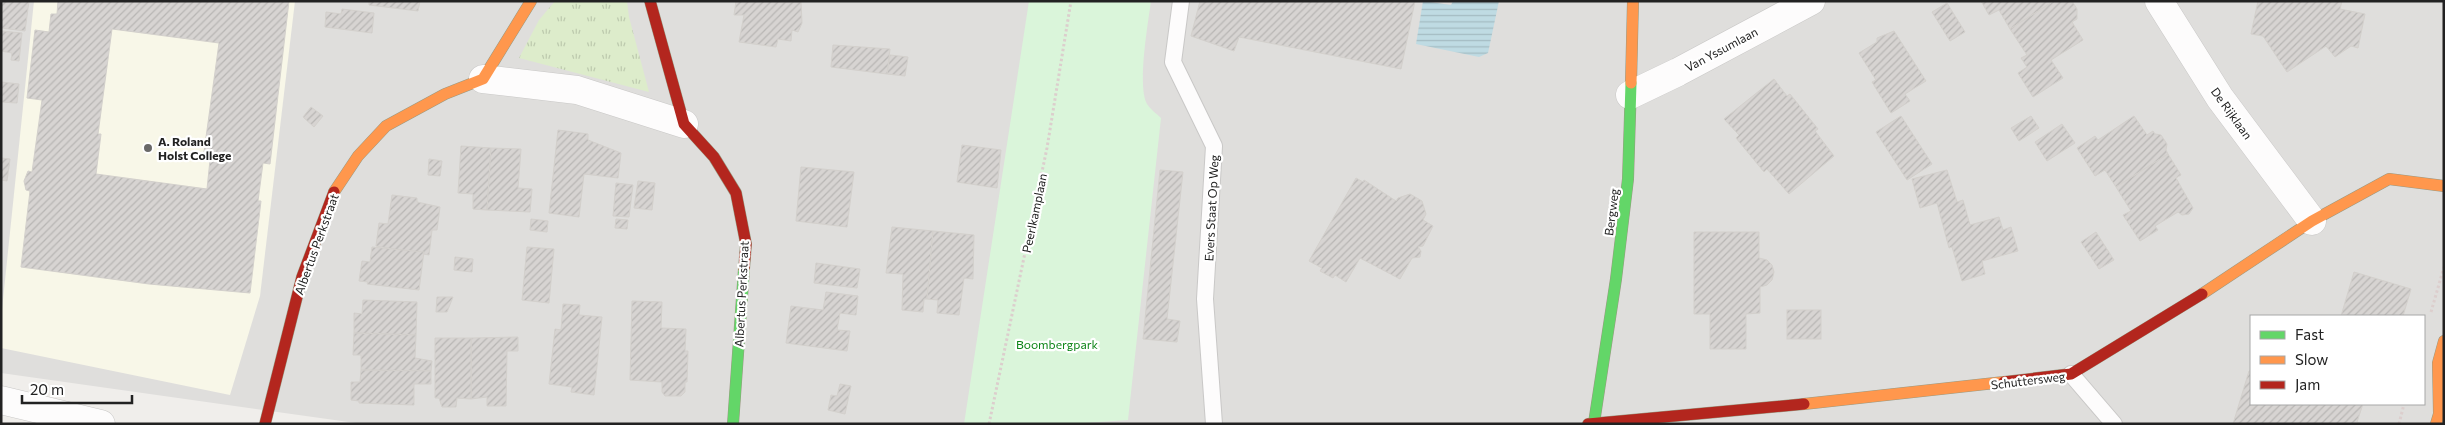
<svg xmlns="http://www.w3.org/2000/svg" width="2445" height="425" font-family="Commissioner,sans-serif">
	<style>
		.residential { fill: #dfdedc; fill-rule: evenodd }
		.education { fill: #f8f7e8 }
		.grass { fill: url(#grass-tufts) }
		.park { fill: #daf5da }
		.water { fill: url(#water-rules) }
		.building { fill: url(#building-hatch); stroke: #d3d0cc; fill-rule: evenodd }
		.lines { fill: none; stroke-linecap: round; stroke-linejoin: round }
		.lane-casing { stroke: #c9c8c7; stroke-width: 18 }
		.street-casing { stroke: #c9c8c7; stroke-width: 29 }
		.fast-casing { stroke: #999a82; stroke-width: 12 }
		.slow-casing { stroke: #999a82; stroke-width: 12 }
		.jam-casing { stroke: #999a82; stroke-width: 12 }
		.path { stroke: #dccecd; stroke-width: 3; stroke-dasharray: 2.5 2.5; stroke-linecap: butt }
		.lane { stroke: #fdfcfc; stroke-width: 16 }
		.street { stroke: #fdfcfc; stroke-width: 28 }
		.fast { stroke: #63d668; stroke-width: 11 }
		.slow { stroke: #ff974d; stroke-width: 11 }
		.jam { stroke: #b3261e; stroke-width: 11 }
		.poi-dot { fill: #6a6968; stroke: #fff; stroke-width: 2 }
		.labels { text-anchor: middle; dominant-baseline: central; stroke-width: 4.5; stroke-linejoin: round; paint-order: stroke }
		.street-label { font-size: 12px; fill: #222; stroke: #fff }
		.poi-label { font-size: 12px; font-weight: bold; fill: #222; stroke: #fff; text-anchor: start }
		.park-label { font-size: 12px; fill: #0c8416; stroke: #fff }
	</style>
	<defs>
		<pattern id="grass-tufts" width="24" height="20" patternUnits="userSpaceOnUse" patternTransform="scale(1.25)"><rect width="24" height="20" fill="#ddeccb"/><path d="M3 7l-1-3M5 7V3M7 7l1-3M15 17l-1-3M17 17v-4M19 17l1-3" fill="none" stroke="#bdcaae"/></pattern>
		<pattern id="water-rules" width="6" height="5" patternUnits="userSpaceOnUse" patternTransform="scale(1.25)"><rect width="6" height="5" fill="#bfdbe3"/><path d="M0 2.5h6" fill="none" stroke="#a4bcc2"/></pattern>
		<pattern id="building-hatch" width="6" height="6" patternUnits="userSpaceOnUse" patternTransform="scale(1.25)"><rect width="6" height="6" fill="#d7d4d2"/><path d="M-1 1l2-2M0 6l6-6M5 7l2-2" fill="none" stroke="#b8b6b4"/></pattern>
	</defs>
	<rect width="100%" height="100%" fill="#f0eeeb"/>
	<path class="residential" d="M1,1H2444V424H363L1,373ZM2251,316H2424V404H2251Z"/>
	<path class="education" d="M34,1H295L260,296L230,395L1,348V319Z"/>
	<path class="grass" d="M555,1H627L629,17L649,92L519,58L539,20Z"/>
	<path class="park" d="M1029,1H1151C1148,23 1137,87 1147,104C1150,109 1157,114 1161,118L1128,420L1071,424H964Z"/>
	<path class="water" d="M1423,1L1451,5L1453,1H1499L1488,53L1479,57L1416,44Z"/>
	<g class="building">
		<path d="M1,1H29L25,31L1,28Z"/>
		<path d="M58,1H289L270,164L263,163L258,201H261L250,293L149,284L21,267L30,191L26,190L24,181L28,171L32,172L42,100L27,98L35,30L49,32L51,14H57ZM112,29L219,43L203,159L210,160L207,189L96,174L101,134H98Z"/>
		<path d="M369,1H420L418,11L369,5Z"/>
		<path d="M736,1L801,2L802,23L798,32L792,30L791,41L778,39L776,47L739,42L744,15H734Z"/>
		<path d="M1200,1H1415L1401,69L1239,37L1234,51L1191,36Z"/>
		<path d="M1981,1H2054L2010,29L1999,10L1989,15Z"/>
		<path d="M2054,1H2072L2077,9V19L2072,22L2083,40L2051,60L2063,78L2033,97L2018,73L2027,67L2021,58L2027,55L2010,29Z"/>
		<path d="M2258,1H2342L2340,9L2365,14L2358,48L2351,46L2335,57L2326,46L2287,72L2263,36L2251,34Z"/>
		<path d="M1947,3L1965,32L1950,41L1932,12Z"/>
		<path d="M342,9L374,13L372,33L325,27L326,12L341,14Z"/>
		<path d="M1,31L22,33L19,61L11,60L12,53L1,51Z"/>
		<path d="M1894,31L1926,81L1905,94L1910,101L1891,113L1872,82L1876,80L1859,53L1877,42V38Z"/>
		<path d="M833,45L890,49L887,74L831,67Z"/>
		<path d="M890,55L908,57L905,76L887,74Z"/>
		<path d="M1774,79L1787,96L1790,94L1818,129L1815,131L1834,156L1789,194L1767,169L1764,172L1736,138L1739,135L1724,119Z"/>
		<path d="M1,82L19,84L17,103L1,102Z"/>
		<path d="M311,107L323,116L314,127L303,117Z"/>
		<path d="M1901,116L1932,164L1907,180L1876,132Z"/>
		<path d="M2031,116L2039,128L2019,141L2011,128Z"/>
		<path d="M2134,116L2147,135L2153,131L2155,134L2161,135L2167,144L2166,150L2168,154L2116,187L2105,170L2095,176L2077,148L2095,136L2098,140Z"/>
		<path d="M2062,124L2075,143L2047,161L2035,142Z"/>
		<path d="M558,130L588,134V140L621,153L618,178L584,174L579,217L549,213Z"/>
		<path d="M962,145L1001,150L997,188L957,182Z"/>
		<path d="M461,146L491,148L487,210L473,209V194L458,193Z"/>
		<path d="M491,148L521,149L518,188L532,189L530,212L487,210Z"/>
		<path d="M2168,154L2181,175L2176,178L2193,208L2189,214L2182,215L2178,212L2155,226L2158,230L2140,241L2123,215L2131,211L2116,187Z"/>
		<path d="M1,158L10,159L7,181L1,180Z"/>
		<path d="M429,159L442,161L440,176L428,175Z"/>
		<path d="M801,167L854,172L847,227L796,221Z"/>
		<path d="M1160,170L1183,172L1167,319L1180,321L1177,342L1143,339Z"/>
		<path d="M1947,170L1957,202L1963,200L1970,225L1999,217L2003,230L2011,227L2018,251L1982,261L1985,274L1962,281L1952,247L1949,248L1937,203L1920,208L1912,179Z"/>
		<path d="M1356,178L1363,182L1364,180L1396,201L1398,198L1410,194L1422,201L1426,214L1423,220L1433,226L1423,246L1418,247L1421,251L1420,257L1412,258L1400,279L1360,258L1346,282L1335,275L1333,278L1320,271L1322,268L1309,261Z"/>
		<path d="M638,181L655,183L652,210L634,208Z"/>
		<path d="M616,183L633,185L629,217L613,216Z"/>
		<path d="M392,195L417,198V202L440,207L437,230H432L429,255L376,246L379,223L388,224Z"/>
		<path d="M531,219L548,221L547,232L530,230Z"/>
		<path d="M616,219L628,220L627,229L615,228Z"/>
		<path d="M892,227L933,231L927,299H924L923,312L902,310L903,274L886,273Z"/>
		<path d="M933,231L974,235L973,279L964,278L959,315L937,313L938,300L927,299Z"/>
		<path d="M1694,232H1759V258L1767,260L1772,265L1774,272L1772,280L1767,285L1760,287V313L1746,314V349H1710V314H1694Z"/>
		<path d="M2096,232L2114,260L2099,269L2081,242Z"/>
		<path d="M372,247L424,252L419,290L367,284L368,282L359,281L362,261L370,262Z"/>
		<path d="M527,247L554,249L549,303L522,300Z"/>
		<path d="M455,257L473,259L472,272L454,270Z"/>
		<path d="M816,263L860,269L857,288L814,283Z"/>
		<path d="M2354,272L2411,289L2403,316H2341Z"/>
		<path d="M826,292L858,296L856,315L840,313L837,330L850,331L847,351L786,343L791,306L823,310Z"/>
		<path d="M437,297H453L447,312H436Z"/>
		<path d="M363,300L417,302L416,335L354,333V313L362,314Z"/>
		<path d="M632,301L662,302L661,328L686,329L685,351H688L687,382H685V392L681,396H665L662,392V382L630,380Z"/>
		<path d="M563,304L580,305L579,315L602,317L594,395L571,392L572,387L549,384L555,329L561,330Z"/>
		<rect x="1787" y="310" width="34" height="29"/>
		<path d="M354,333L416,335L415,358L432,361L431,371L361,370V355H353Z"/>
		<path d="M518,337V351H507L506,406H487V397L471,399V338Z"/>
		<path d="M435,338H471V399L457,398L456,407H442L439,398H435Z"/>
		<path d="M361,370L431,371V384H414V405L359,403V401L351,400V382H360Z"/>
		<path d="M2249,371H2251V404H2363L2357,422L2363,424H2233Z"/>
		<path d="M840,384L851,386L845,414L828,410L831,395L837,396Z"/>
	</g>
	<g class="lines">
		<g class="lane-casing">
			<g id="lane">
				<path d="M1181,1L1173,62L1214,146L1205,299L1214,424"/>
				<path d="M2071,374L2114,424"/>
			</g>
		</g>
		<g class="street-casing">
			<g id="street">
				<path d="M2159,1L2220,98L2312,221"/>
				<path d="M483,79L577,90L684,124"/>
				<path d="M1630,95L1678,72L1811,1"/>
				<path d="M1,400L101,424"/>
			</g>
		</g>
		<g class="fast-casing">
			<g id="fast">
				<path d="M1594,423L1616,279L1628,179L1631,83"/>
				<path d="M733,424L744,269"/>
			</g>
		</g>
		<g class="slow-casing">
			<g id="slow">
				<path d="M1631,83L1633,1"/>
				<path d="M334,192L358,156L386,126L445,94L483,79L531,1"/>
				<path d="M2202,294L2312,221L2389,179L2444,186"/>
				<path d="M1804,404L2004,382"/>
				<path d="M2436,424L2439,414L2438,363L2444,341"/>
			</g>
		</g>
		<g class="jam-casing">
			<g id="jam">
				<path d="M650,1L684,124L714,157L736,193L746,244L744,269"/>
				<path d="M2004,382L2071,374L2202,294"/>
				<path d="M265,424L302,277L334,192"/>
				<path d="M1588,424L1804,404"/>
			</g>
		</g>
		<g class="path">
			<path d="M2431,312L2444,267"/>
			<path d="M989,424L1047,148L1071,1"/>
			<path d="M2399,424L2404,404"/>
		</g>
		<use href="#lane" class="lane"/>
		<use href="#street" class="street"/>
		<use href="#fast" class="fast"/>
		<use href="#slow" class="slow"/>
		<use href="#jam" class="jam"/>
	</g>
	<circle class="poi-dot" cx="148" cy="148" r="5"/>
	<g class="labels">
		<g class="street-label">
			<text transform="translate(1721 49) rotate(-28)">Van Yssumlaan</text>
			<text transform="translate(2232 113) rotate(54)">De Rijklaan</text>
			<text transform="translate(1211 208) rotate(-87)">Evers Staat Op Weg</text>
			<text transform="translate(1611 212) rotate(-83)">Bergweg</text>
			<text transform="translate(1034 213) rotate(-78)">Peerlkamplaan</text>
			<text transform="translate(316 244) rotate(-70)">Albertus Perkstraat</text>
			<text transform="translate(741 294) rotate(-87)">Albertus Perkstraat</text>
			<text transform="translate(2028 380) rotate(-7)">Schuttersweg</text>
		</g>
		<g class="poi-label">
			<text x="158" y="141">A. Roland<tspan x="158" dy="14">Holst College</tspan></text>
		</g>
		<g class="park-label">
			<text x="1057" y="344">Boombergpark</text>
		</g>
	</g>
	<rect width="2445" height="425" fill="none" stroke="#222222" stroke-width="5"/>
	<rect x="2250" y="315" width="175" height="90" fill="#ffffff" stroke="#a7a7a7"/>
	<rect x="2260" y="331" width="25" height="8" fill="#63d668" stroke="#a7a7a7"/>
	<text x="2295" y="340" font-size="15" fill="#222222">Fast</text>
	<rect x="2260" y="356" width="25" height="8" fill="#ff974d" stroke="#a7a7a7"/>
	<text x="2295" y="365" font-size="15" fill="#222222">Slow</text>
	<rect x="2260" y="381" width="25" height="8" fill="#b3261e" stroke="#a7a7a7"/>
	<text x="2295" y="390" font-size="15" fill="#222222">Jam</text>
	<path d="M22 395v8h110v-8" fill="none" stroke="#222222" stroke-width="2.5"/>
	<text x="30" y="395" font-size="15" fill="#222222" stroke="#ffffff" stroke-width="4" paint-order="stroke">20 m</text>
</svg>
